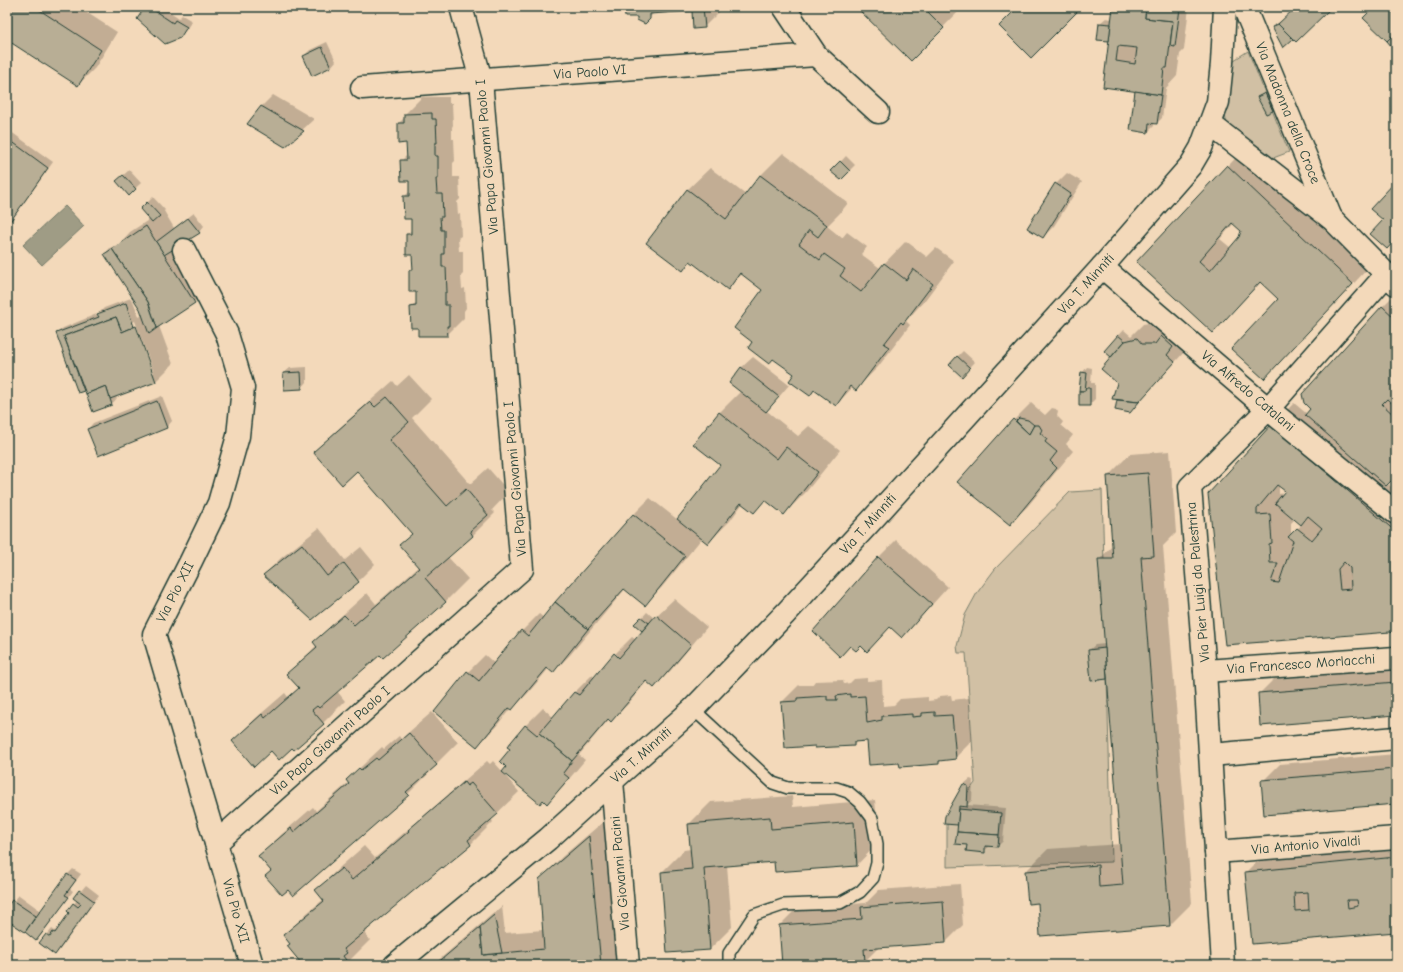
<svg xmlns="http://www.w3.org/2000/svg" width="1403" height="972" font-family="'Comic Neue',sans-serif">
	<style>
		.green { fill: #d1c0a4; stroke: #787e6c }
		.water { fill: #9f9c85; stroke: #6c7665 }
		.shadow { fill: #0003; fill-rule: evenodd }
		.building { fill: #b8ae95; stroke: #1f3d34; fill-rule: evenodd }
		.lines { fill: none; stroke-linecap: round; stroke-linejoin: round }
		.service-casing { stroke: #1f3d34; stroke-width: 14 }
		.minor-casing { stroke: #1f3d34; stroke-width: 25 }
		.service { stroke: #f3d9ba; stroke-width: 11 }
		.minor { stroke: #f3d9ba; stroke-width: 22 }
		.labels { text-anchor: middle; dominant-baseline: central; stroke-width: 3; stroke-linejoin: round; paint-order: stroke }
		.street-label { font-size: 14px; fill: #1f3d34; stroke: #f3d9ba }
	</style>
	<rect width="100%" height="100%" fill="#f3d9ba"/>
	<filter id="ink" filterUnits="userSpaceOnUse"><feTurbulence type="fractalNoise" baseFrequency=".025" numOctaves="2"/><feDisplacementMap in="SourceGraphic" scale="8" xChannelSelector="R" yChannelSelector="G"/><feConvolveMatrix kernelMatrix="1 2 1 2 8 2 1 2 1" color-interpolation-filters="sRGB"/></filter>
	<g filter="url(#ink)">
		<g class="green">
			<path d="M1248,51L1289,152L1268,160L1227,124L1223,107L1231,62Z"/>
			<path d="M1102,490L1112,862L947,867V819L975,783L966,653H958L957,646L965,615L977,593L995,569L1070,492Z"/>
		</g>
		<path class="water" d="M65,206L84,226L42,265L23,245Z"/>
		<g class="shadow">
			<path d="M7,7H78L117,32L95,68L78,85L7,39Z"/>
			<path d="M146,7H163L179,18L182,15L192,21L185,31L179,37Z"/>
			<path d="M625,7H721V10L704,27L693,10L655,12L645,22Z"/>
			<path d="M858,7H957L960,10L911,60Z"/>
			<path d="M1114,7H1189L1184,50L1180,54L1177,76L1166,88L1162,118L1157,123H1154V126L1148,132L1137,91L1104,87L1110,40L1100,23L1106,18L1112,19Z"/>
			<path d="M1297,7H1330L1296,41L1273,27L1279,22L1285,19Z"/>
			<path d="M327,42L336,61L331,67L304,56L310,50Z"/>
			<path d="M1270,89L1278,104L1272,110L1259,97L1264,92Z"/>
			<path d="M273,95L314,119L285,146L261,107Z"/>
			<path d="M422,97H449V103H452L453,125L452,127V139H454L455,161L453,163V177H459L460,199L457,202L458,214L460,213L461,236L458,238L459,251H463V274L461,276L462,289L465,288L466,308L464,311V318L447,335L420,327L411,307L417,302V291L410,270L414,267L413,254L407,235L412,229V218L404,197L410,191V179L401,161L408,154L407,142L399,123L405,117V114Z"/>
			<path d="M7,129L53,162L7,227Z"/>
			<path d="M1249,144L1375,261L1264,378L1280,299L1261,282L1213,332L1137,262ZM1234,223L1242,230L1240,237L1231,248L1220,239Z"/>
			<path d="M783,153L848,203L840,213L827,226L842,238L847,232L867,247L861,254L880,268L906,241L927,257L936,248L954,261L925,300L906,321L910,325L878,367L856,389L853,387L836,405L815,389L810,395L795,374L754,342L764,289L742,274L728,288L691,261L683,270L687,190L710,168L746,195L761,175Z"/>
			<path d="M846,156L855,165L846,174L832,171Z"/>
			<path d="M129,170L141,183L129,194L117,181Z"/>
			<path d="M1067,173L1082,182L1054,226L1043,237L1056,184Z"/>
			<path d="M153,197L165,210L164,211L174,228L194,213L204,226L199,232L183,242L211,286L194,302L159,326L173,364L156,381L116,396L117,398L112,404L93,411L85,388L78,392L57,333L63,328L99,313L104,308L131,298L132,301H133L139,316L143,314L141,309L105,254L110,248L119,244L130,232L150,219L141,209ZM135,321L154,373H152L133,322Z"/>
			<path d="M7,291L12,297L7,302Z"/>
			<path d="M1396,293V475L1388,484L1396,491V633L1390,631L1225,644L1272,425L1294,403L1307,414L1382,307ZM1279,485L1287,491L1285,493L1279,494ZM1293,517L1302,524L1291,536V523L1294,520Z"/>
			<path d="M1154,322L1186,350L1135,406L1116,410L1118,399V383L1112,357L1105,351L1124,330L1131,336L1143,324Z"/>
			<path d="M963,351L975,362L962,376L950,364Z"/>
			<path d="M753,357L789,385L767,411L798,436L809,426L840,450L806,492L784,514L766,499L754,511L743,503L730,521L708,543L702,538L662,587L645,604L625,589L570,655L553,672L549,668L529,692L512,709L511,708L494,729L477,746L468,672L485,655L495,664L522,631L539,614L544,618L633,515L650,498L678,520L722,465L719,413L741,391V368Z"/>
			<path d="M307,367V382L302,388L284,373L290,368Z"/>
			<path d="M1087,367L1092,368L1091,383H1095V399L1089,405H1080L1082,373Z"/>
			<path d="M409,375L431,399L412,418L470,484L488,468L509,492L492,510L495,513L473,535L448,557L468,579L446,601L383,657L380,654L337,691L345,701L323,723L294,749L292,747L271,750L233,741L255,719L285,693L288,697L300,687L288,674L317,645L314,642L337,620L367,593L376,604L419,566L400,545L413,533L357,470L315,452L337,430L393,381L397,386Z"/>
			<path d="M162,396L172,421L167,427L98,455L88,429L93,423Z"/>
			<path d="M1031,403L1045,415L1052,408L1056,409L1058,412L1057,416L1063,422L1061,425L1073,435L1066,444L1073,451L1027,507L1010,523L958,482L1014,420Z"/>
			<path d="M1170,451L1176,533L1163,546L1192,903L1170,925L1039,902L1026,871L1048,849L1121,844L1108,678L1092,680L1089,650L1095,645L1105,644L1099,560L1113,545L1108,476L1130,454Z"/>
			<path d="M319,528L345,560L361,547L375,564L358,581L312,619L264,575L281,558Z"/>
			<path d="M896,540L948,587L919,619L902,636L891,626L867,650L861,645H851L814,631L879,557Z"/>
			<path d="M674,599L707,627L671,670L654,687L647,681L628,704L611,721L609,719L579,755L585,760L564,785L547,802L504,773V774L519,792L491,819L493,822L471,844L443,867L442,865L367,929L368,930L365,934L370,940L345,965H300L302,962L291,944L285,935L307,913L324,899L317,890L339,868L364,846L375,858L487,761L490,764L493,761L503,772L507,767L511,749L508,747L526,725L543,708L553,717L575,692L592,675L595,678L615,654L632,637L636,640L644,631L636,624L647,612L654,618Z"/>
			<path d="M1396,666V714L1259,694L1276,677Z"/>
			<path d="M867,678V681L882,680L883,706L894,705L900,699L928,697V701L936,700L940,696L951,695L952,700L969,698L972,741L955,758L942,759L939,763L900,762L868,740H858L854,745H816L782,702L799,685H812L815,681L843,680L844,684L850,683L854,679Z"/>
			<path d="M432,712L458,742L429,771L430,772L408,794L272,871L260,856L282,834L313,807L316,811L349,782L347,780L382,747L384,749L399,736L401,739Z"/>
			<path d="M1396,754V803L1263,781L1280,764Z"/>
			<path d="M970,779L973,780L972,800L967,805L1006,808L1003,841L998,846H990L984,851L968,844L959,824L946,816L964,784Z"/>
			<path d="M792,796L793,807L875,800L879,842L857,865L775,861L727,865L732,927L710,949L662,872L684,850L691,849L689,824L711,802Z"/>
			<path d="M611,815L625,965H433L502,906L505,933L543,930L540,879L562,857Z"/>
			<path d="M1396,838V931L1253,943L1246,872L1268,850Z"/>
			<path d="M73,869L81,874L70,889L73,891L42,934L36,940L7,919V909L19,895L41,911L68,874Z"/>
			<path d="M960,884L963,925L946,942L879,947L865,961L815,965H783L780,925L797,908L866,903L879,890Z"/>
			<path d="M86,885L99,895L61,948L55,953L47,935L52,929L55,931L59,927L60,928L71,913L74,904L77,900L75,898Z"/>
		</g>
		<g class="building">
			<path d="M7,7H35L101,50L78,86L7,40Z"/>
			<path d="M145,7H149L173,23L175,20L187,27L180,38L165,44L137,19Z"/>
			<path d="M624,7H703L705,28L693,29L692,11L650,14V19L645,24L637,20V17H625Z"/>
			<path d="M856,7H923L944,28L911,61Z"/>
			<path d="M1018,7H1082L1031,58L999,26Z"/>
			<path d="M1113,7H1146L1145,18L1173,21L1167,68H1164L1161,95L1103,87ZM1118,46L1137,48L1135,64L1116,61Z"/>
			<path d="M1146,7L1180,8L1175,47L1170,46L1173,21L1145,18Z"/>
			<path d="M1296,7H1326L1329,10L1296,42L1278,24Z"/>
			<path d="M1370,7H1396V32L1387,41L1363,18L1372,9Z"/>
			<path d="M1099,23L1111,24L1109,41L1097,40Z"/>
			<path d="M1278,24L1293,39L1283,48L1272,27Z"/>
			<path d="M1396,32V44L1392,47L1387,41Z"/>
			<path d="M322,47L331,67L312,76L303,56Z"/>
			<path d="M1135,91L1161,95L1157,124L1149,123L1148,133L1130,130Z"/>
			<path d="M1265,93L1273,111L1266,114L1257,97Z"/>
			<path d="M261,106L304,131L285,147L247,124Z"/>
			<path d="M432,113V119H436L437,143H435V156H438V179H436L437,194H442L443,217H440L441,230H444V254H442V267H446L447,292H445V305H449V326H447L448,336H418V328H411L410,307L416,306V292H409V270H413L412,255H406V234H411V219H404L403,196H409V181H401L400,160H407L406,143L398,144V123H404V114Z"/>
			<path d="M7,138L48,168L7,226Z"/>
			<path d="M840,161L850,171L841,180L830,171Z"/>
			<path d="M1227,165L1353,284L1264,379L1231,349L1278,299L1260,282L1213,333L1136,262ZM1232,223L1241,231L1239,237L1210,271L1199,261Z"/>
			<path d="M123,175L136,189L129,196L116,181Z"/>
			<path d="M760,175L827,225L818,237L809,230L799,244L820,260L824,254L845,269L840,276L861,292L884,263L906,280L913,269L933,284L903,324L901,322L884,344L889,347L856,391L850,386L836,406L814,390L810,396L789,381L794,374L773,359L769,364L748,348L752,342L734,328L762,290L740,273L728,290L690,261L683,271L646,243L687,189L726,219Z"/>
			<path d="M1396,181V239L1387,249L1370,234L1383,220L1370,209Z"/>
			<path d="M1055,183L1071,194L1043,238L1027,228Z"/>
			<path d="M147,202L160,216L152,223L140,209Z"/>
			<path d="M188,218L200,233L164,255L156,242Z"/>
			<path d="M146,226L195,303L157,328L148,302L112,249Z"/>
			<path d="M112,249L148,302L157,328L149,334L140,309L104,254Z"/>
			<path d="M126,303L134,327L122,332L116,317L64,336L84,391L78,393L56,333L99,317L97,314Z"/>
			<path d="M1382,306L1396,319V407L1387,399L1382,404L1396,417V476L1386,486L1305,415L1310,409L1304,403L1302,394Z"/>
			<path d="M116,317L122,332L136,326L156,382L110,399L106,386L86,394L64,336Z"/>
			<path d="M1118,335L1125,341L1111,357L1104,351Z"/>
			<path d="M1161,336L1173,347L1167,355L1175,362L1139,402L1112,399L1117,383L1101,369L1125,341L1137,338L1142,344H1155Z"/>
			<path d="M957,356L970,368L962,377L949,365Z"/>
			<path d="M741,367L779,397L766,412L729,383Z"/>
			<path d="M301,372L302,389L284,390L283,373Z"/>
			<path d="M1081,372L1087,373L1085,391H1079Z"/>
			<path d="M106,386L112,405L93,412L86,394Z"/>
			<path d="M1086,388H1090V406H1079V391H1085Z"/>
			<path d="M387,397L409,422L389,440L447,506L466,489L488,515L470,531L473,536L425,578L446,602L383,658L380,655L319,708L317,706L312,710L324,724L294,750L292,748L279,760L271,751L254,767L232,741L262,714L265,718L299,688L286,674L317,647L313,642L344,615L354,625L419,568L399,545L412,534L357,471L342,485L313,452L370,402L375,407Z"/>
			<path d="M1117,400L1139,402L1130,413L1115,410Z"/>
			<path d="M157,401L167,428L98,456L87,429Z"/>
			<path d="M719,412L777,459L786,447L818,472L784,515L765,500L754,513L741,503L708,544L677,519L720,465L693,444Z"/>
			<path d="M1019,418L1028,420L1034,425L1029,434L1016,421Z"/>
			<path d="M1013,419L1029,434L1034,425H1039L1042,430L1040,433L1047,439L1045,442L1057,452L1050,461L1057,468L1010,525L957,482Z"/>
			<path d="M1271,425L1396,532V634L1390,632L1225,645L1208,494ZM1277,485L1285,491L1275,503L1301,525L1308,516L1322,528L1312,540L1297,528L1288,537L1293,541L1279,583L1271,582L1278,563H1270L1269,544L1272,543L1270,514L1257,515V509ZM1344,562L1350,568L1351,589L1340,590L1338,569Z"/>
			<path d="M1148,473L1154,556L1141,557L1170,926L1040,936L1038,903L1028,904L1025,871L1098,865L1099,887L1123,885L1098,559H1113L1107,476Z"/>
			<path d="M633,514L685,556L645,606L624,589L588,629L555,602Z"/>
			<path d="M302,544L327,576L344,563L359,582L312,620L263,575Z"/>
			<path d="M878,557L932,604L902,638L890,627L867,652L861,646L856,651L850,646L840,657L813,631Z"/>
			<path d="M555,602L588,629L553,673L547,668L512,710L509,708L477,747L434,712L467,671L479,681L521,630L528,636Z"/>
			<path d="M656,615L691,645L654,688L646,681L611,722L608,719L572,761L539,733L574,692L579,695L614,653L619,658Z"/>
			<path d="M641,617L649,623L642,631L634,624Z"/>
			<path d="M1105,648L1107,679L1091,681L1088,650Z"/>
			<path d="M1396,682V715L1260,726L1258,693Z"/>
			<path d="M850,694V697L865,696L867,723L882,720V716L912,714V717L922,716V713L935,712V716L952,715L956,759L939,761V764L900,767L899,763L869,765L867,741L854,742V746L815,748V746L785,748L781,702L797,701V698L827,696V700H837L836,696Z"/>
			<path d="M525,725L537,735L539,733L572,761L563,773L569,778L547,804L543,800L540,804L502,772L506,767L500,761L510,749L507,747Z"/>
			<path d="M409,733L437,765L406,792L409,795L293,896L288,890L282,895L265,876L271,871L258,856L291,828L294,832L349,784L346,780L359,768L361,770L376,758L378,760Z"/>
			<path d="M1396,769V804L1264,815L1261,780Z"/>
			<path d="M464,782L467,786L471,783L498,814L468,840L471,845L443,868L442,867L344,949L347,953L343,956L348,963L346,965H299L301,963L287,946L290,944L283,935L324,901L315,890L342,868L352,880L409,831L408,830Z"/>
			<path d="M963,784L968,786L967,807L959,806L958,825L944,824L945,816Z"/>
			<path d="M959,809L1001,813L999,835L957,832Z"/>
			<path d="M770,817L771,829L854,822L857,866L775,872L774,862L704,868L710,950L667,953L661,872L692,869L688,824Z"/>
			<path d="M957,832L999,835L998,847L985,846V853L966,851L967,845L955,844Z"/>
			<path d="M589,836L601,965H435L480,927L483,955L544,949L539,879Z"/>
			<path d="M1396,857V932L1252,944L1245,872ZM1308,892L1309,910L1295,911L1294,893ZM1347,900H1357L1358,906L1348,908Z"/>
			<path d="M67,874L76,880L65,895L69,897L36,941L25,932Z"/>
			<path d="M79,890L94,901L55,955L39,943L46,934L50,937L53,932L55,933L69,913L67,911L73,903L78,907L81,904L73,898Z"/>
			<path d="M12,900L36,916L25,932L7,920V907Z"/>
			<path d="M943,901L946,943L864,949L865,962L828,965H782L779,925L862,919L861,907Z"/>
			<path d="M494,915L502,953L483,955L480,927Z"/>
		</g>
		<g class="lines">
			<g class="service-casing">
				<path id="service" d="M693,709L773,783L788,788H836L848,792L860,802L872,818L877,844V863L873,878L860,892L840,903L783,905L754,915L729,953V965"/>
			</g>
			<g class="minor-casing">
				<g id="minor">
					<path d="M784,7L816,55L878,112"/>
					<path d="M1244,7L1331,218"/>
					<path d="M362,88L816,55"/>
					<path d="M1210,124L1332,219L1396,284"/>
					<path d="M184,250L227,334L243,388L238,436L219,503L191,561L154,634L252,965"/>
					<path d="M1102,267L1268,409L1396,513"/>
					<path d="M1205,671L1396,658"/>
					<path d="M1211,755L1396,738"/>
					<path d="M612,781L628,965"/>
					<path d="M216,843L522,569L481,80L461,7"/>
					<path d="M1216,852L1396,838"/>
					<path d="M395,965L548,839L612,781L693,709L785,614L872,520L1102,267L1191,165L1201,148L1218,102L1222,63L1225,7"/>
					<path d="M1223,965L1205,671L1190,487L1268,409L1386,275"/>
				</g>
			</g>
			<use href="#service" class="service"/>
			<use href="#minor" class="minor"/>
		</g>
	</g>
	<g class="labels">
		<g class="street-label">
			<text transform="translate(590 72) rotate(-4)">Via Paolo VI</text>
			<text transform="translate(1288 113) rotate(68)">Via Madonna della Croce</text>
			<text transform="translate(487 157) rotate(-95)">Via Papa Giovanni Paolo I</text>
			<text transform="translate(1086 284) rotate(-48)">Via T. Minniti</text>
			<text transform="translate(1248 391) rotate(40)">Via Alfredo Catalani</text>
			<text transform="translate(515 479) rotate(-95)">Via Papa Giovanni Paolo I</text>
			<text transform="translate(868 524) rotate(-48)">Via T. Minniti</text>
			<text transform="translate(1198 582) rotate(-95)">Via Pier Luigi da Palestrina</text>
			<text transform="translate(175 592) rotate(-63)">Via Pio XII</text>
			<text transform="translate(1301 664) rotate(-4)">Via Francesco Morlacchi</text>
			<text transform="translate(330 741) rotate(-42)">Via Papa Giovanni Paolo I</text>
			<text transform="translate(641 755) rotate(-42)">Via T. Minniti</text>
			<text transform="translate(1306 845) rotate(-5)">Via Antonio Vivaldi</text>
			<text transform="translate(620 873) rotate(-95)">Via Giovanni Pacini</text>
			<text transform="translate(236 911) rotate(74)">Via Pio XII</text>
		</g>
	</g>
	<rect width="1403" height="972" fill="none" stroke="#f3d9ba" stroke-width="24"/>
	<rect x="12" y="12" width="1379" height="948" fill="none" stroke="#1f3d34" stroke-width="1.5" filter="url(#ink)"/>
</svg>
